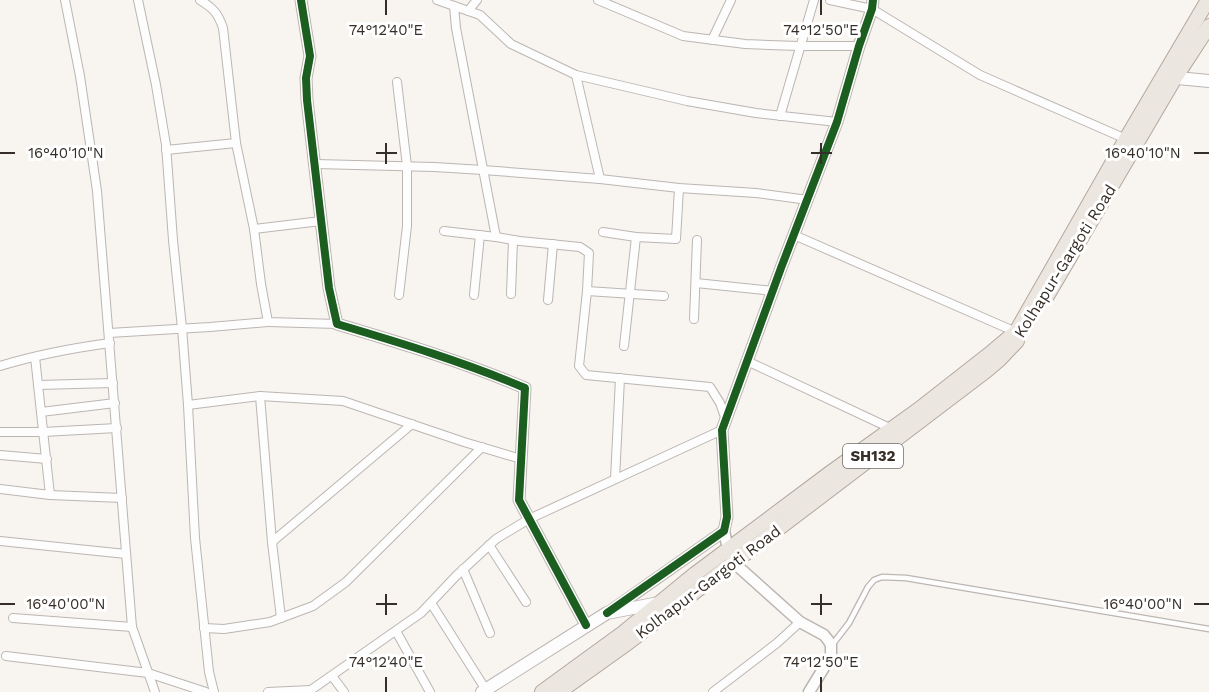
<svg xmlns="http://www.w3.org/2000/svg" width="1209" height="692" font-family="'Work Sans',sans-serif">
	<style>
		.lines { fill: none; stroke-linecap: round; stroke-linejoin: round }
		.service-casing { stroke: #bcb6b2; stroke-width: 7 }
		.minor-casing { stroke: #bcb6b2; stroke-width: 10 }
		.tertiary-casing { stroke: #bcb6b2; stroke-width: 13 }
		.secondary-casing { stroke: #bcb6b2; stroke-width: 14 }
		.primary-casing { stroke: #b4a89c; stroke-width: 16 }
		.service { stroke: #fefdfd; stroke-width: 4.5 }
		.minor { stroke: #fefdfd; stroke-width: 8 }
		.tertiary { stroke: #fefdfd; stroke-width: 10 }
		.secondary { stroke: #fefdfd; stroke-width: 12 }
		.primary { stroke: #ebe6e0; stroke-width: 14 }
		.cycleway-casing { stroke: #fff; stroke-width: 11 }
		.cycleway { stroke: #1b5e20; stroke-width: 8 }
		.ticks { fill: none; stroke: #362e28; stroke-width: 2 }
		.labels { text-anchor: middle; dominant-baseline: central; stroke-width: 6; stroke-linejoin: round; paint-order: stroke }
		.shield { fill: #fff; stroke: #726d68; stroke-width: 1.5 }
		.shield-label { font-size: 15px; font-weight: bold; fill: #362e28 }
		.street-label { font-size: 16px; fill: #362e28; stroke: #fff }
		.ticks-label { font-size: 15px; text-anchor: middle; fill: #362e28; stroke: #fff; stroke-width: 6; stroke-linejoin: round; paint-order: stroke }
	</style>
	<rect width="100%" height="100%" fill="#f8f4f0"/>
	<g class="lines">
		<g class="service-casing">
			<path id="service" d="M832,645L849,623L868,587L874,580L882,577L906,578L1209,629"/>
		</g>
		<g class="minor-casing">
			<g id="minor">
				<path d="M65,0L80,76L97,191L132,627L155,692"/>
				<path d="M138,0L156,85L166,145L173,240L182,328L188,405L195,538L209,672L214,692"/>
				<path d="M200,0C213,8 218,13 223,28L236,143L254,229L261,284L268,322L337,324"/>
				<path d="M437,0L480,15L511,44L576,75L687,101L756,113L837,122"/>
				<path d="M598,0L683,36L745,44L799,46H859"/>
				<path d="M830,0L872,9L980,75L1126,139"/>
				<path d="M454,6L456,28L496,237"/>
				<path d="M468,11L477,0"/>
				<path d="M712,40L731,0"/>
				<path d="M576,75L600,179"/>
				<path d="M397,82L407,166V226L399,295"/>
				<path d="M780,116L814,0"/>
				<path d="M166,150L236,143"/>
				<path d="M316,164L434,167L483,170L600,179L679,188L756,193L808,200"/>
				<path d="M254,229L321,221"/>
				<path d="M444,231L496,237L520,241L580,247L589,253L587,291L579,366L586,375L710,387L720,403L726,420"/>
				<path d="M603,232L636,237L676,239L679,188"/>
				<path d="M794,235L1016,332"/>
				<path d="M696,283L773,291"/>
				<path d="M587,291L664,296"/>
				<path d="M511,294L513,240"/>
				<path d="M474,295L480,235"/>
				<path d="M548,300L553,244"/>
				<path d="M694,319L697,240"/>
				<path d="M109,333L210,327L268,322"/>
				<path d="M624,346L636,237"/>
				<path d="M35,357L50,495"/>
				<path d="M747,361L892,429"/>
				<path d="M0,366C36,355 73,348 110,343"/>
				<path d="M38,385L113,383"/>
				<path d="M260,396L272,542L281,618"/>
				<path d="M188,405L260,396L343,401L464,442L521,459"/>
				<path d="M41,412L115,403"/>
				<path d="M0,432H43L117,428"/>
				<path d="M0,455L47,459"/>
				<path d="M615,479L620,378"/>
				<path d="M0,489L50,495L122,498"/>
				<path d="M0,541L126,554"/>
				<path d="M272,542L412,424"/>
				<path d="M489,545L526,602"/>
				<path d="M463,569L490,633"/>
				<path d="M431,603L486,690"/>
				<path d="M13,618L132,627"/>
				<path d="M204,628L224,629L270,622L313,606L346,582L482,447"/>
				<path d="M396,631L430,692"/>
				<path d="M6,656L148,673L206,692"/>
				<path d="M332,676L344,692"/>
				<path d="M268,692L311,690"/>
				<path d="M308,692L421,613L456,576L496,539L529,519L722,430"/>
				<path d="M713,692L777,643L800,622"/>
			</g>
		</g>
		<g class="tertiary-casing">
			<g id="tertiary">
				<path d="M301,0L310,56L306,78L307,100L329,288L337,324C401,343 464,362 525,388L519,500L586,625"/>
				<path d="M724,531L728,549L733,562L800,622L824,635L828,640L831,645V656L809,692"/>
				<path d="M609,612L724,531L727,517L722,430L781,268L837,122L859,46L872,9L873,0"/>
			</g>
		</g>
		<g class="secondary-casing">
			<g id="secondary">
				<path d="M1167,77L1209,81"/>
				<path d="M482,692L607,613L659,603"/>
			</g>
		</g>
		<g class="primary-casing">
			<g id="primary">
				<path d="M1047,296L1175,78L1209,26"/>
				<path d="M542,692L623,633L695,574L830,473L918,410L992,352L1016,332L1126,139L1208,0"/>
				<path d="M559,692L629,642L986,371L999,360L1017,341"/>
			</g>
		</g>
		<use href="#service" class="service"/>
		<use href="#minor" class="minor"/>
		<use href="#tertiary" class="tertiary"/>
		<use href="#secondary" class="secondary"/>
		<use href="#primary" class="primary"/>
		<g class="cycleway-casing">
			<g id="cycleway">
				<path d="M301,0L310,56L306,78L307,100L329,288L337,324C401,343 464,362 525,388L519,500L586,625"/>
				<path d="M607,613L724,531L727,517L722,430L781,268L837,122L859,46L872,9L873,0"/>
			</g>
		</g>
		<use href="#cycleway" class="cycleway"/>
	</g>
	<path class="ticks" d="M386,0V15M821,0V15M386,143V164M821,143V164M0,153H15M376,153H397M811,153H832M1194,153H1209M386,594V615M821,594V615M0,604H15M376,604H397M811,604H832M1194,604H1209M386,677V692M821,677V692"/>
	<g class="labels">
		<rect class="shield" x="843" y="444" width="60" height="24" rx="4.5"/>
		<g class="shield-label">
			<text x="873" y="456">SH132</text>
		</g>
		<g class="street-label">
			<text transform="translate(1065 261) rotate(-58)">Kolhapur-Gargoti Road</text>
			<text transform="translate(708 582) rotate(-37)">Kolhapur-Gargoti Road</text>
		</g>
	</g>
	<g class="ticks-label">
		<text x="386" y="35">74°12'40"E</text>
		<text x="821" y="35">74°12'50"E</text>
		<text x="66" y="158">16°40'10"N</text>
		<text x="1143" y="158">16°40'10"N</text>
		<text x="66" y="609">16°40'00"N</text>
		<text x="1143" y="609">16°40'00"N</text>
		<text x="386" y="667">74°12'40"E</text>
		<text x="821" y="667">74°12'50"E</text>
	</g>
</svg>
